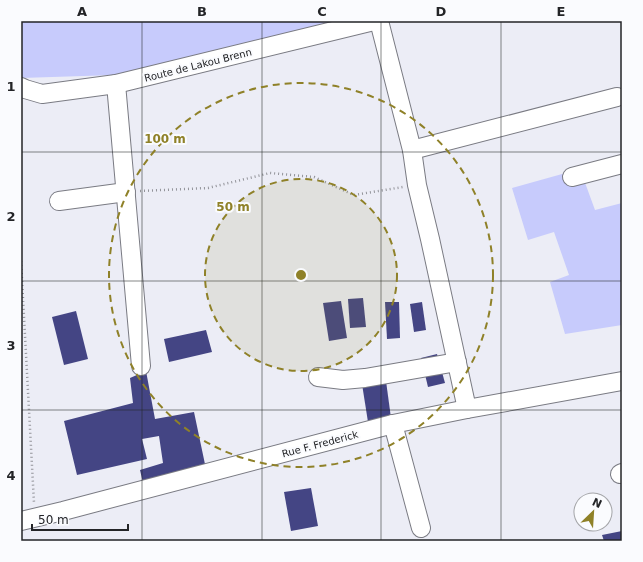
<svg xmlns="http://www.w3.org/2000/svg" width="643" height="562" font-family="'DejaVu Sans',sans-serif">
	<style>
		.green { fill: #c7cbfc }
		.building { fill: #444584 }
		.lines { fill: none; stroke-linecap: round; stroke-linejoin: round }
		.minor-casing { stroke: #7a7b83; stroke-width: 20 }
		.path { stroke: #929399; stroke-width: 2.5; stroke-dasharray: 1 3; stroke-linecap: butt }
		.minor { stroke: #fff; stroke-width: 18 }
		.grid { fill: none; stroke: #232427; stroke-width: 1; stroke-opacity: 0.55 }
		.ring { fill: none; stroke: #8f8128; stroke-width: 2; stroke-dasharray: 7 5 }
		.labels { text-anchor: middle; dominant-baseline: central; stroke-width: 4; stroke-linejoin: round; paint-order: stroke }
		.street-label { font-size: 10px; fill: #232427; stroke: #fafbfe }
		.centre { fill: #8f8128; stroke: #fafbfe; stroke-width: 2 }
		.ring-label { font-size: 12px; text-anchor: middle; font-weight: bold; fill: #8f8128; stroke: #fafbfe; stroke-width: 4; stroke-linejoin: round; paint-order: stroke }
		.neatline { fill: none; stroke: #232427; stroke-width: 1.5 }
		.grid-label { font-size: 13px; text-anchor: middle; font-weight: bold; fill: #232427 }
	</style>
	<rect width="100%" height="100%" fill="#ecedf6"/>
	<g class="green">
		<path d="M21,21H355L146,74L21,78Z"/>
		<path d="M580,169L595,210L622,203V325L565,334L550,282L569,275L554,232L528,240L512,188Z"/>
	</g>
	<g class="building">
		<path d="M363,298L366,327L350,328L348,299Z"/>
		<path d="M341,301L347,338L329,341L323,303Z"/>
		<path d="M385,302H399L400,338L387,339Z"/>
		<path d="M422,302L426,330L414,332L410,304Z"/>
		<path d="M76,311L88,359L64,365L52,317Z"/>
		<path d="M206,330L212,352L169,362L164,339Z"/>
		<path d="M437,354L445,383L428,387L421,358Z"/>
		<path d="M146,371L155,419L194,412L206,469L143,483L140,470L163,463L159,436L142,439L147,459L77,475L64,421L133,403L130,378Z"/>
		<path d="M386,381L391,418L368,422L362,384Z"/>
		<path d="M311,488L318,526L291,531L284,492Z"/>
		<path d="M622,531V541H604L602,535Z"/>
	</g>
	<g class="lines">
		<g class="minor-casing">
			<g id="minor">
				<path d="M379,21L412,150"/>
				<path d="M116,84L141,366"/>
				<path d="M21,87L25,89L42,94L116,84L374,21"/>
				<path d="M572,177L622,164"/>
				<path d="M59,201L126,192"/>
				<path d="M318,377L343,380L365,378L457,362"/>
				<path d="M467,409L430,239L417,185L412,150L617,97"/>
				<path d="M393,424L421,528"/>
				<path d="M620,474L622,473"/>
				<path d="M21,521L63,511L393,424L467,409L622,381"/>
			</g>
		</g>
		<g class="path">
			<path d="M140,191L208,188L270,173L314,177L354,195L403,187"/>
			<path d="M21,261L34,503"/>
		</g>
		<use href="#minor" class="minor"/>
	</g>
	<path class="grid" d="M142,21V541M262,21V541M381,21V541M501,21V541M21,152H622M21,281H622M21,410H622"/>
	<circle cx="301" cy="275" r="96" fill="#8f8128" fill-opacity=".12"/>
	<g class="ring">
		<circle cx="301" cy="275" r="96"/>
		<circle cx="301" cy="275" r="192"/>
	</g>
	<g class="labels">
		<g class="street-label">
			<text transform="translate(198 65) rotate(-14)">Route de Lakou Brenn</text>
			<text transform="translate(320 444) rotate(-15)">Rue F. Frederick</text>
		</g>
	</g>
	<circle cx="301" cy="275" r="6" class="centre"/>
	<g class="ring-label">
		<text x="165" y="143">100 m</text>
		<text x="233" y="211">50 m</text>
	</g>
	<rect width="643" height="562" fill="none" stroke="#fafbfe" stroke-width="44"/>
	<g transform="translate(593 512) rotate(25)"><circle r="19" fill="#fafbfe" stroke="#a4a5a8"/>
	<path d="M0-3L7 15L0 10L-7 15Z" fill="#8f8128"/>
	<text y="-6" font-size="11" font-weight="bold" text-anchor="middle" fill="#232427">N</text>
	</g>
	<path d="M32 524v6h96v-6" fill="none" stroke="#232427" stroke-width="2"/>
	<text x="38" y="524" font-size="12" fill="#232427" stroke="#fafbfe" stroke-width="3" paint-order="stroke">50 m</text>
	<rect x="22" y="22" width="599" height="518" class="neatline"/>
	<g class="grid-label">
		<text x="82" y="16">A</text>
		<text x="202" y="16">B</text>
		<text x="322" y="16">C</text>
		<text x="441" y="16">D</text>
		<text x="561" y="16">E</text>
		<text x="11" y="91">1</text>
		<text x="11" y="221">2</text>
		<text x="11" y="350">3</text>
		<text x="11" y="480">4</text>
	</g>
</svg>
